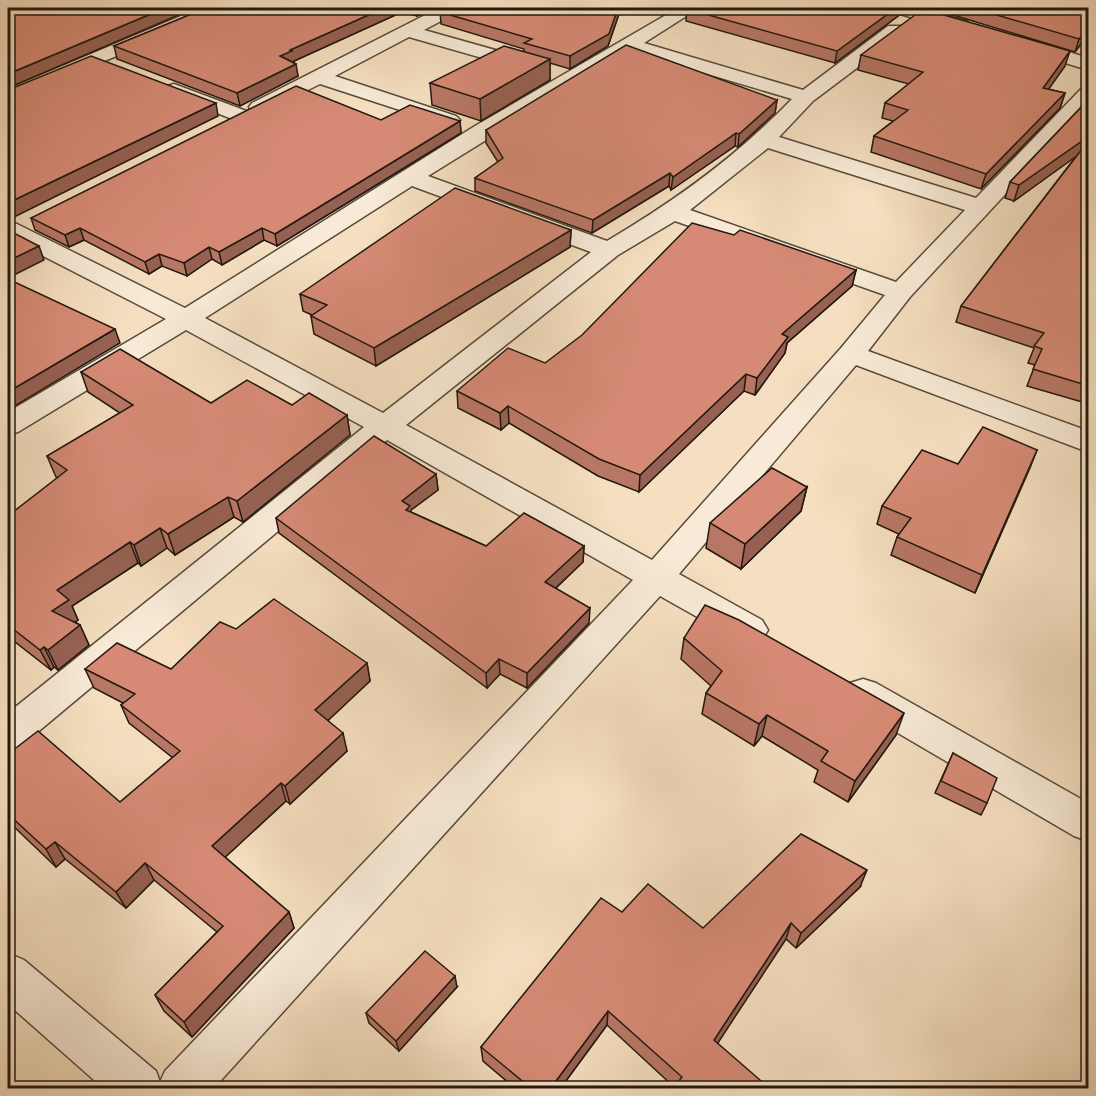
<svg xmlns="http://www.w3.org/2000/svg" width="1096" height="1096" font-family="'Libre Bodoni',serif">
	<style>
		.lines { fill: none; stroke-linecap: round; stroke-linejoin: round }
		.minor-casing { stroke: #574a3b; stroke-width: 3 }
		.minor { fill: #f8ead6; fill-rule: evenodd }
		.wall { fill: #b87765; stroke: #22180f; stroke-width: 1.5 }
		.shaded-wall { fill: #966152; stroke: #22180f; stroke-width: 1.5 }
		.building { fill: #d68a75; stroke: #22180f; stroke-width: 1.5 }
	</style>
	<rect width="100%" height="100%" fill="#f5dfc0"/>
	<filter id="stains"><feTurbulence type="fractalNoise" baseFrequency=".00333" numOctaves="4"/><feColorMatrix values="0 0 0 0 .2 0 0 0 0 .09 0 0 0 0 .02 0 0 0 .5 -.17"/></filter>
	<radialGradient id="worn" r=".72"><stop offset=".6" stop-color="#630" stop-opacity="0"/><stop offset="1" stop-color="#630" stop-opacity=".3"/></radialGradient>
	<g class="lines">
		<g class="minor-casing">
			<g id="minor">
				<path d="M200,8H223L220,12L8,102V89Z"/>
				<path d="M439,8H461L458,12L424,30L538,62L541,66L538,70L531,72L409,37L335,76L456,116L460,120L456,124L449,126L320,84L266,111L259,113L252,111L249,107L252,103Z"/>
				<path d="M678,8H699L644,43L803,90L888,26H902L904,30L902,34L813,101L779,137L976,198L1081,89L1088,87V105L910,297L868,351L1088,431V452L856,365L679,574L762,620L768,630L762,640L750,644L738,640L660,596L214,1088H103L8,1004V953L24,960L156,1071L160,1082L165,1071L633,580L387,440L21,746L8,751V713L364,427L186,330L18,432L8,434V412L166,319L8,238V222L17,224L185,308L475,126ZM630,51L792,99C737,156 675,201 607,241L428,176ZM768,148L965,210L896,282L690,210ZM412,186L591,252L383,413L205,318ZM675,221L885,295L841,348L652,560L406,425L618,255Z"/>
				<path d="M890,8H917L967,21L969,25L967,29L960,31L893,12Z"/>
				<path d="M1024,38L1088,58V70L1017,48L1014,44L1017,40Z"/>
				<path d="M174,84L249,112L253,116L249,120L242,122L235,120L167,94L164,90L167,86Z"/>
				<path d="M863,679L876,683L1088,803V841L1074,836L850,705L844,694L850,683Z"/>
			</g>
		</g>
		<use href="#minor" class="minor"/>
	</g>
	<g class="wall">
		<path d="M206,8H435L417,16L402,12L294,61L298,76L240,106L117,59L114,46Z"/>
		<path d="M448,8H621L608,46L570,69L550,63V80L481,121L432,105L430,83L524,51V49L441,24L440,12Z"/>
		<path d="M638,8H675L663,14Z"/>
		<path d="M689,8H900L898,16L835,63L686,21L687,9Z"/>
		<path d="M930,8H1089V36H1087L1075,52Z"/>
		<path d="M861,55L1065,66L1048,89L1065,93L1060,108L981,189L871,152L874,136L893,121L882,118L885,103L909,84L858,70Z"/>
		<path d="M1089,99V404L1027,386L1035,365L1028,363L1034,348L956,322L961,306L1077,155L1014,201L1005,198L1010,182Z"/>
		<path d="M777,100L775,113L738,147L735,146L671,190L669,186L592,233L475,191V178L498,162L486,143V130Z"/>
		<path d="M381,120L460,121L461,133L277,246L264,240L222,265L212,259L187,276L162,266L149,274L84,240L69,247L35,230L31,218Z"/>
		<path d="M571,230L570,247L376,366L314,334L311,316L312,315L303,311L300,294Z"/>
		<path d="M856,270L852,286L787,343L785,353L755,395L744,391L639,492L598,476L509,423L501,430L458,408L457,391L545,363Z"/>
		<path d="M81,372L211,403L292,405L347,415L350,435L243,522L234,517L175,555L167,548L141,566L138,563L72,606L78,620L75,622L80,625L89,645L58,670L54,667L51,670L15,642L8,647V516L58,478L56,477L47,456L120,413L88,392Z"/>
		<path d="M1037,450L975,593L891,555L897,537L899,534L877,524L882,506Z"/>
		<path d="M436,474L438,490L411,510V512L486,546H584L583,562L556,588L589,623L527,688L500,674L487,688L279,533L276,518Z"/>
		<path d="M807,487L801,511L741,569L706,548L710,523Z"/>
		<path d="M236,629L367,663L370,681L328,720L347,751L290,804L286,801L225,857L289,912L294,928L192,1037L164,1011L155,995L217,932L154,880L126,908L65,859L56,867L8,821V754L120,802L173,758L129,723L121,705L123,703L94,688L85,669H171Z"/>
		<path d="M684,638L896,735L848,802L814,782L818,770L762,736L754,746L702,714L706,693L711,686L681,659Z"/>
		<path d="M953,753L987,803L981,815L935,793Z"/>
		<path d="M860,887L796,948L786,939L717,1043L674,1087L607,1025L560,1089H516L483,1061L481,1047L622,912L703,928Z"/>
		<path d="M457,987L399,1051L369,1023L366,1013Z"/>
	</g>
	<g class="shaded-wall">
		<path d="M165,8H195L8,88V74Z"/>
		<path d="M384,8H402V12L294,61V63L280,56L290,50Z"/>
		<path d="M417,8H435L417,16Z"/>
		<path d="M618,8H621L608,46L570,69V56Z"/>
		<path d="M663,8H675L663,14Z"/>
		<path d="M896,8H900L898,16L835,63L837,51Z"/>
		<path d="M1089,27L1087,36L1075,52L1079,39Z"/>
		<path d="M1070,51L1065,66L1039,103L1043,88Z"/>
		<path d="M550,59V80L481,121L480,99Z"/>
		<path d="M296,64L298,76L240,106L237,93Z"/>
		<path d="M1065,93L1060,108L981,189L986,174Z"/>
		<path d="M777,100L775,113L738,147L739,134Z"/>
		<path d="M216,103L218,116L8,220V203Z"/>
		<path d="M460,121L461,133L277,246L275,234Z"/>
		<path d="M736,133L735,146L671,190L673,177Z"/>
		<path d="M1089,136V147L1014,201L1019,185Z"/>
		<path d="M670,173L669,186L592,233L593,220Z"/>
		<path d="M80,228L84,240L69,247L65,235Z"/>
		<path d="M262,228L264,240L222,265L219,252Z"/>
		<path d="M571,230L570,247L376,366L374,348Z"/>
		<path d="M39,246L44,260L8,278V261Z"/>
		<path d="M209,247L212,259L187,276L184,263Z"/>
		<path d="M159,254L162,266L149,274L145,262Z"/>
		<path d="M856,270L852,286L787,343L785,353L755,395L757,378L782,334Z"/>
		<path d="M115,329L120,343L8,410V392Z"/>
		<path d="M746,374L744,391L639,492L640,475Z"/>
		<path d="M508,406L509,423L501,430L500,413Z"/>
		<path d="M347,415L350,435L243,522L237,501Z"/>
		<path d="M1037,450L1030,468L975,593L982,575Z"/>
		<path d="M436,474L438,490L411,510L412,521L402,501Z"/>
		<path d="M807,487L801,511L741,569L745,544Z"/>
		<path d="M228,497L234,517L175,555L168,534Z"/>
		<path d="M160,528L167,548L141,566L134,545Z"/>
		<path d="M130,542L138,563L72,606L78,620L61,632L52,611L57,590Z"/>
		<path d="M584,546L583,562L545,598V582Z"/>
		<path d="M590,608L589,623L527,688V673Z"/>
		<path d="M80,625L89,645L58,670L48,650Z"/>
		<path d="M8,629L15,642L8,647Z"/>
		<path d="M44,647L54,667L51,670L40,650Z"/>
		<path d="M499,659L500,674L487,688L486,673Z"/>
		<path d="M367,663L370,681L320,728L315,710Z"/>
		<path d="M904,713L896,735L848,802L855,781Z"/>
		<path d="M767,715L762,736L754,746L759,724Z"/>
		<path d="M343,733L347,751L290,804L285,786Z"/>
		<path d="M281,783L286,801L219,863L212,846Z"/>
		<path d="M55,842L65,859L56,867L46,849Z"/>
		<path d="M145,863L154,880L126,908L116,892Z"/>
		<path d="M867,870L860,887L796,948L801,933Z"/>
		<path d="M289,912L294,928L192,1037L184,1022Z"/>
		<path d="M791,923L786,939L710,1055L714,1040Z"/>
		<path d="M455,976L457,987L399,1051L396,1041Z"/>
		<path d="M608,1011L607,1025L560,1089H550Z"/>
	</g>
	<g class="building">
		<path d="M30,8H165L8,74V15Z"/>
		<path d="M206,8H384L290,50L292,51L280,56L296,64L237,93L114,46Z"/>
		<path d="M448,8H618L609,34L570,56L524,43L532,39L440,12Z"/>
		<path d="M689,8H896L837,51L687,9Z"/>
		<path d="M973,8H1089V27L1079,39Z"/>
		<path d="M923,9L1070,51L1043,88L1065,93L986,174L874,136L908,110L885,103L923,72L861,55Z"/>
		<path d="M626,45L777,100L739,134L736,133L673,177L670,173L593,220L475,178L503,158L486,130Z"/>
		<path d="M504,46L550,59L480,99L430,83Z"/>
		<path d="M91,56L216,103L8,203V147L10,146L8,145V90Z"/>
		<path d="M296,86L381,120L410,105L460,121L275,234L262,228L219,252L209,247L184,263L159,254L145,262L80,228L65,235L31,218Z"/>
		<path d="M1089,99V136L1019,185L1010,182Z"/>
		<path d="M1089,140V386L1033,369L1042,349L1034,346L1044,333L961,306Z"/>
		<path d="M455,188L571,230L374,348L311,316L327,305L300,294Z"/>
		<path d="M692,223L734,235L740,230L856,270L782,334L788,337L757,378L746,374L640,475L599,459L508,406L500,413L457,391L508,348L545,363L582,335Z"/>
		<path d="M8,230L39,246L8,261Z"/>
		<path d="M8,279L115,329L8,392Z"/>
		<path d="M120,349L211,403L247,380L292,405L309,393L347,415L237,501L228,497L168,534L160,528L134,545L130,542L57,590L69,600L52,611L80,625L48,650L44,647L40,650L8,625V516L67,470L47,456L133,405L81,372Z"/>
		<path d="M983,427L1037,450L982,575L897,537L911,518L882,506L922,450L958,464Z"/>
		<path d="M374,436L436,474L402,501L410,506L406,510L486,546L524,513L584,546L545,582L590,608L527,673L499,659L486,673L276,518Z"/>
		<path d="M772,468L807,487L745,544L710,523Z"/>
		<path d="M274,599L367,663L315,710L343,733L285,786L281,783L212,846L289,912L184,1022L155,995L223,926L145,863L116,892L55,842L46,849L8,814V754L38,731L120,802L180,751L121,705L135,694L85,669L117,643L171,669L220,622L236,629Z"/>
		<path d="M705,605L739,620L904,713L855,781L821,761L828,751L767,715L759,724L706,693L722,671L684,638Z"/>
		<path d="M953,753L997,778L987,803L941,781Z"/>
		<path d="M801,834L867,870L801,933L791,923L714,1040L760,1080L773,1089H673L682,1077L608,1011L550,1089H532L481,1047L601,898L622,912L648,884L703,928Z"/>
		<path d="M425,951L455,976L396,1041L366,1013Z"/>
	</g>
	<rect width="1096" height="1096" fill="none" stroke="#f5dfc0" stroke-width="30"/>
	<rect x="9" y="9" width="1078" height="1078" fill="none" stroke="#22180f" stroke-width="3"/>
	<rect x="15" y="15" width="1066" height="1066" fill="none" stroke="#22180f" stroke-width="1.5"/>
	<rect width="100%" height="100%" filter="url(#stains)"/>
	<rect width="100%" height="100%" fill="url(#worn)"/>
</svg>
